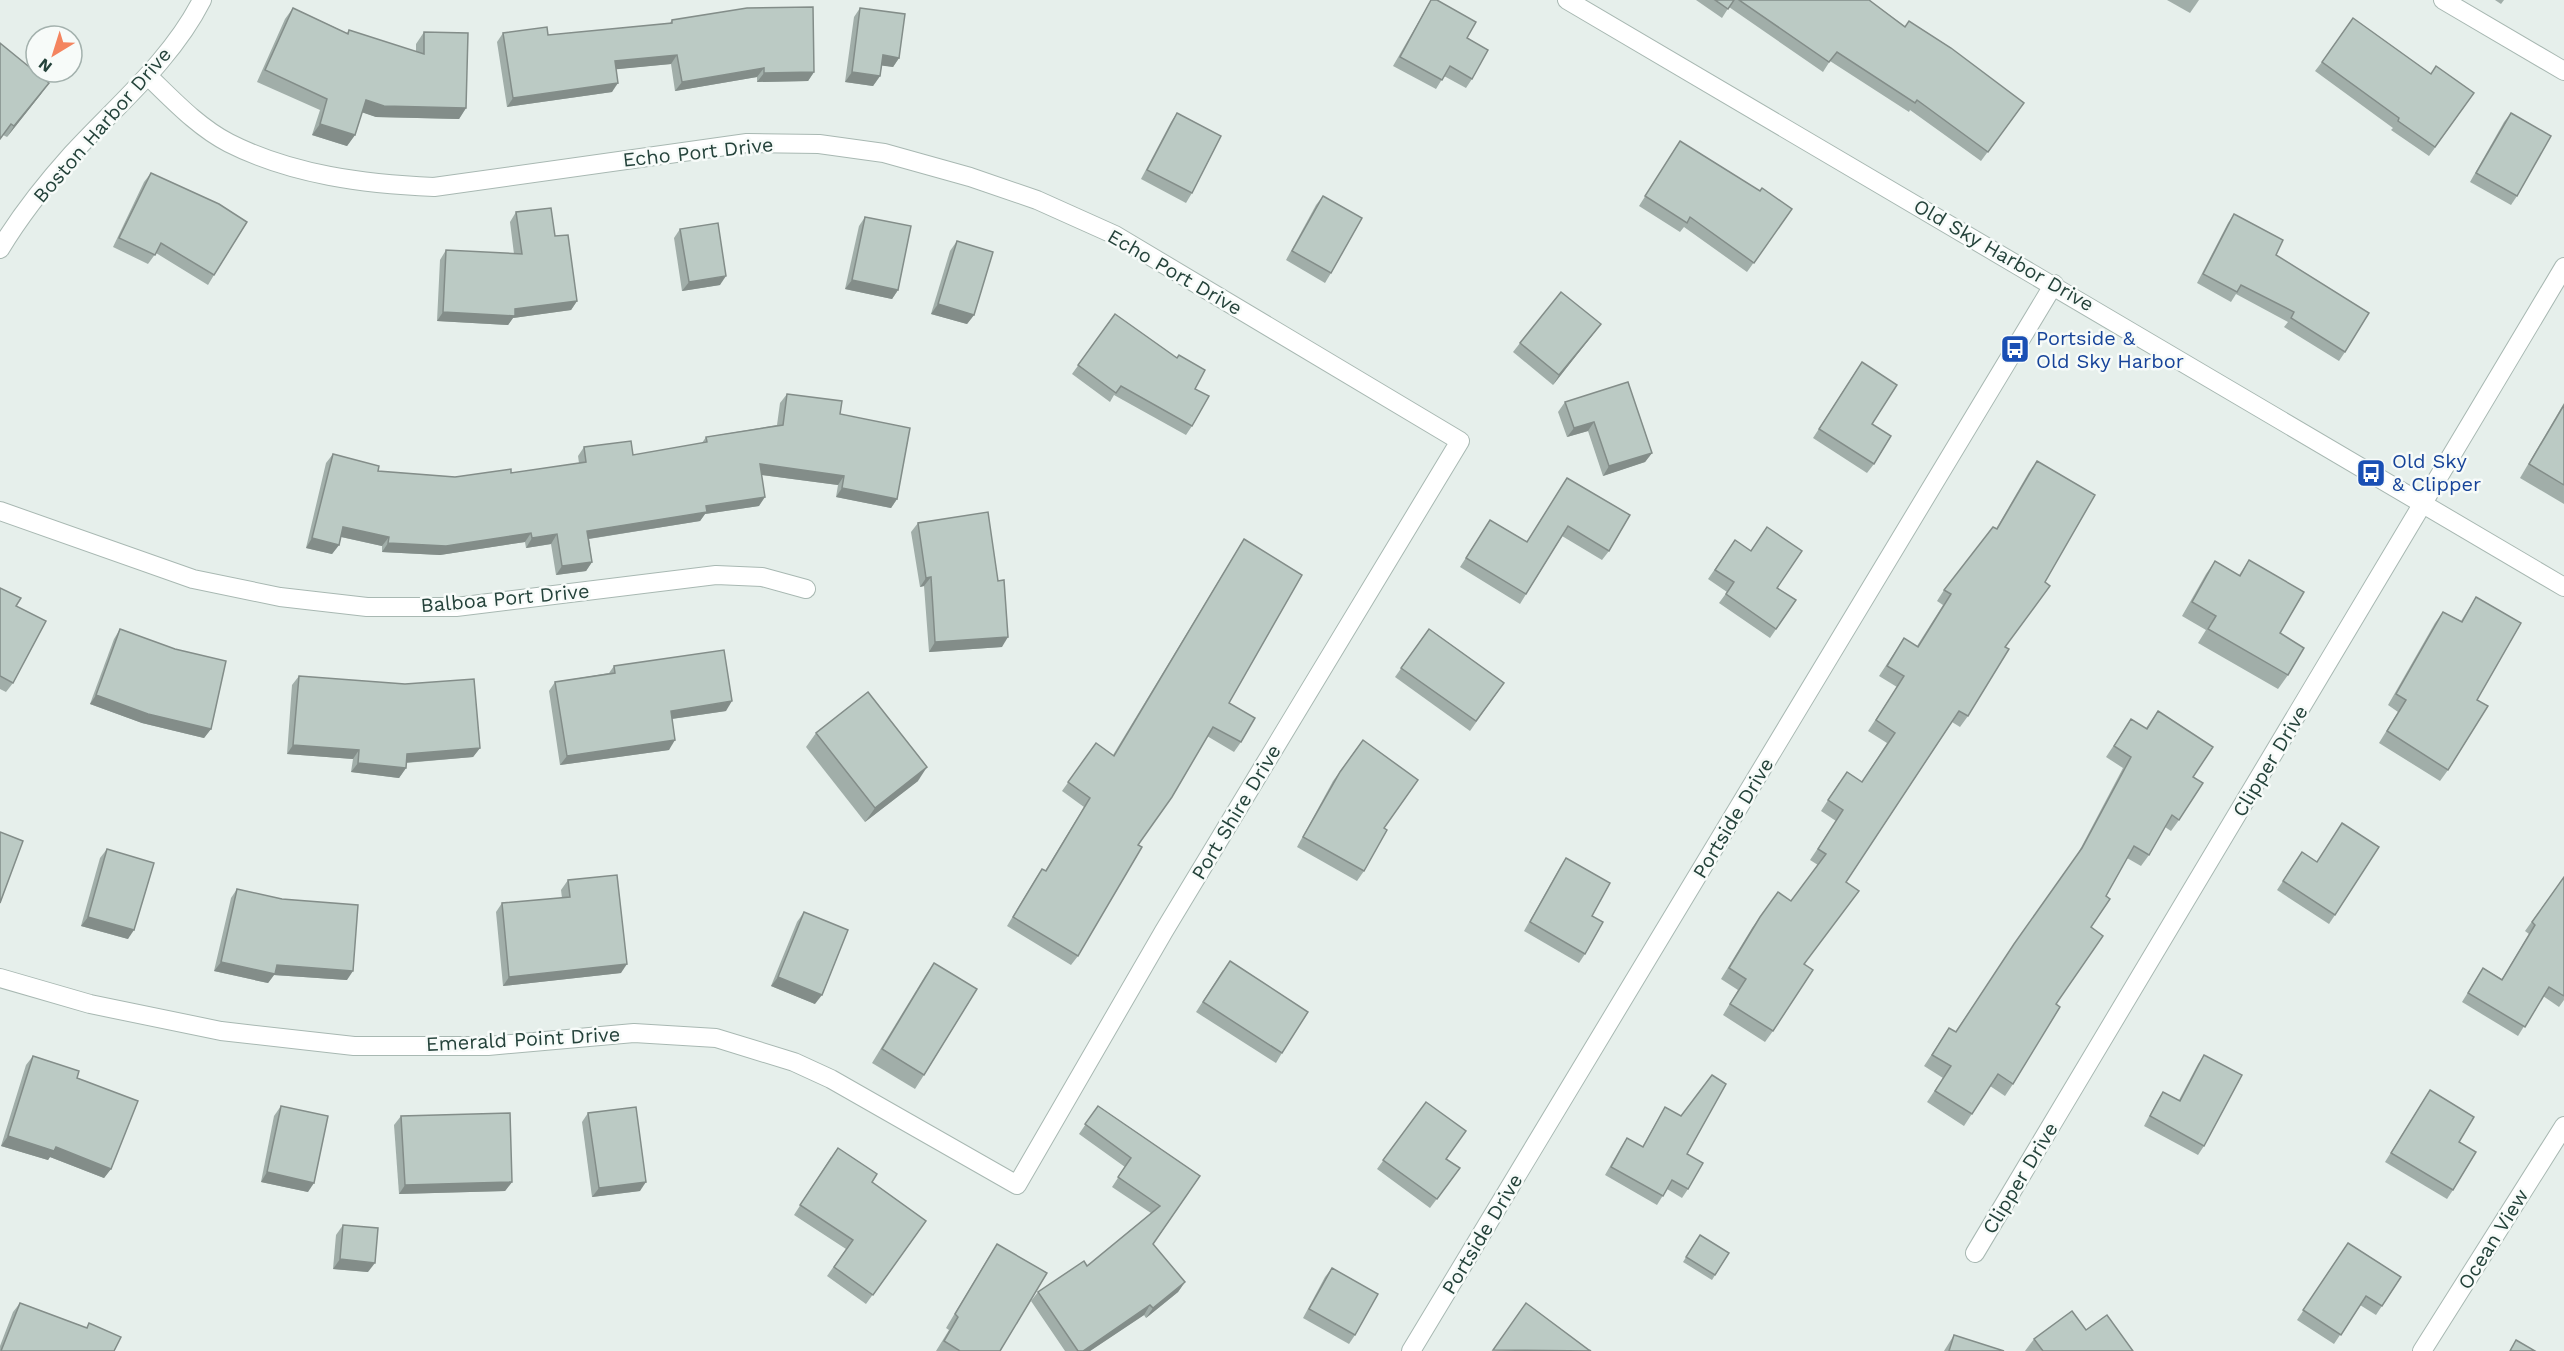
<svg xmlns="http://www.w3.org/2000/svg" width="2564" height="1351" font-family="'Work Sans',sans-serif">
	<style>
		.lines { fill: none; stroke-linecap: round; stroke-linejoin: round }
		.minor-casing { stroke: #a8b8b2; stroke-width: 20 }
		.minor { stroke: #fff; stroke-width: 18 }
		.wall { fill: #a1aea9 }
		.shaded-wall { fill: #838d89 }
		.building { fill: #bbcac4; stroke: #838d89; stroke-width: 1.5 }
		.labels { text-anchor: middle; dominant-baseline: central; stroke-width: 5; stroke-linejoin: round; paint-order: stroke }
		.street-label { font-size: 20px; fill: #24423a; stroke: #f7fbf9 }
		.transit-label { font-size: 20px; fill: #164399; stroke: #f7fbf9; text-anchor: start }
	</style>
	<rect width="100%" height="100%" fill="#e6efeb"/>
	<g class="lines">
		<g class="minor-casing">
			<g id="minor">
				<path d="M1567,0L2564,587"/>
				<path d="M2443,0L2564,71"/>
				<path d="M0,249C20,216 46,183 72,154C117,105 171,61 202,0"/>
				<path d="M0,511L193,579L280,597L367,607H456L716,575L762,577L806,589"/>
				<path d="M0,978L90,1004L221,1031L354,1046H488L634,1033L716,1038L794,1062L831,1079L1017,1185L1164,931L1460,441L1115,235L1037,200L970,177L884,153L819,144L747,143L434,187C365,184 292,175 229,143C198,127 173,100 148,76"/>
				<path d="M1975,1253L2564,267"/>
				<path d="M1411,1351L2054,284"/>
				<path d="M2422,1351L2564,1126"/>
			</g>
		</g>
		<use href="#minor" class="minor"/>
	</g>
	<g class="wall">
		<path d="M1431,0L1467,38L1472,79L1466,88L1444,76L1436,89L1393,66Z"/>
		<path d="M1696,0H1869L1905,26L2024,103L1981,161L1910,110L1909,112L1830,61L1823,72L1729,7L1722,18Z"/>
		<path d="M2167,0H2199L2190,13Z"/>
		<path d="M2495,0H2504L2501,4Z"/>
		<path d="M293,8L347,33L349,30L416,52V44L424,32L466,108L459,119L376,117L362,112L355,135L347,146L312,135L320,110L257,82L285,19Z"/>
		<path d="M860,8L899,58L893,67L882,65L880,76L873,86L845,82L854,17Z"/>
		<path d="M672,20L814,72L808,81L757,82V77L675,91L671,64L616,69L612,92L507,107L497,42L503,33L548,35L669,24Z"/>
		<path d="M0,43L41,94L7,137L3,135Z"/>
		<path d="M2322,62L2431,74L2474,93L2429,156L2391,130L2393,128L2315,71Z"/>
		<path d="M1177,113L1192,193L1186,203L1141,179L1171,122Z"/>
		<path d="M2511,113L2517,196L2511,205L2470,182L2504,122Z"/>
		<path d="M1680,141L1760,191L1792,209L1747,272L1684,227L1680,232L1639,206Z"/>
		<path d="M151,173L214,275L208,285L156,253L148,264L113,247L144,182Z"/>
		<path d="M1323,196L1331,273L1325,283L1286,260L1316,205Z"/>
		<path d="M516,212L555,236L577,301L571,310L513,318L508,325L437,321L440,260L446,250L514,254L510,222Z"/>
		<path d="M2234,214L2276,255L2345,352L2339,361L2284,327L2288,322L2236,294L2231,302L2197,283L2228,223Z"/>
		<path d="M865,217L898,290L892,299L845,289L859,226Z"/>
		<path d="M680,229L720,285L682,291L674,238Z"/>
		<path d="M957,241L974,315L967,324L931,314L950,251Z"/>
		<path d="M1115,314L1195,389L1192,426L1186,435L1114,395L1110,402L1072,374Z"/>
		<path d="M1601,324L1553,385L1513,352L1520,343Z"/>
		<path d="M1856,371L1872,424L1874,464L1867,473L1813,438Z"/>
		<path d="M787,394L840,414L897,499L891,508L836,497L838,485L762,475L759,506L705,514L700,521L589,539L592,562L586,571L556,575L551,544L526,548L525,542L440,555L382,552V546L341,537L339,545L332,554L306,548L326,463L333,454L378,471L455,477L511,473L579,463L578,456L584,447L633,455L702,443L706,437L777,425L780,403Z"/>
		<path d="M1565,402L1652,453L1645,462L1603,476L1588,431L1567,437L1558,412Z"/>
		<path d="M2564,403V504L2520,478Z"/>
		<path d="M2037,461L2006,647L1968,716L1960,727L1952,722L1846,882L1805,964L1773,1031L1765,1042L1723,1015L1738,990L1721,979L1752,928L1778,892L1791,901L1818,865L1810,860L1836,821L1821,811L1839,783L1862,782L1887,743L1868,731L1897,687L1879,676L1904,638L1917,646L1943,605L1937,601L1944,590L1996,529L2029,472Z"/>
		<path d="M1567,478L1609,551L1602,560L1562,536L1520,604L1460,567L1490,520L1527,542Z"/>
		<path d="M918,523L998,581L1002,647L929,652L924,586L920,587L911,532Z"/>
		<path d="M1244,539L1229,703L1241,742L1234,752L1207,736L1138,845L1078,956L1071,965L1007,926L1036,878L1042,869L1045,871L1084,807L1062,791L1096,743L1113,755Z"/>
		<path d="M1735,540L1777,588L1796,600L1770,638L1719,603L1727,592L1708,579Z"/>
		<path d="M2249,560L2280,633L2288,675L2278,689L2198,643L2206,630L2182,616L2206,574L2215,561L2239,575Z"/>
		<path d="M0,588L16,606L13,683L6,692L0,689Z"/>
		<path d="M2476,597L2477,700L2448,770L2440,781L2379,743L2398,712L2388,705L2435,623L2443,612L2461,621Z"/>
		<path d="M120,629L211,729L204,738L142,723L90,704L114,639Z"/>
		<path d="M1429,629L1504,683L1470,731L1395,677Z"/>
		<path d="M614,666L726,711L672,719L669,750L560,765L549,691L555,682L609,673Z"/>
		<path d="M299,676L480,748L473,757L406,763V768L399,778L351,772L353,759L287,754L292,685Z"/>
		<path d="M2158,711L2193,777L2179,820L2171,831L2165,827L2149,855L2141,866L2127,858L2106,896L2091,927L2056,1004L2013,1084L2005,1096L1990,1086L1964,1126L1927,1102L1943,1078L1924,1066L1949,1028L1955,1032L2075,859L2123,768L2106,757L2124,730L2131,719L2146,728Z"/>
		<path d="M816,733L918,781L865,822L806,747Z"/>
		<path d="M1363,740L1384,828L1364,871L1357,881L1297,847L1333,781Z"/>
		<path d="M107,849L128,939L81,926L100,858Z"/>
		<path d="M2302,852L2317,862L2335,915L2329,924L2277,890Z"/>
		<path d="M1566,858L1592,916L1585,954L1579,963L1524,931L1560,867Z"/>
		<path d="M2564,877V1000L2559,1007L2543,996L2518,1036L2462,1002L2483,968L2502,979L2529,934L2525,931Z"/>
		<path d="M568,880L621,973L503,986L496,912L502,903L562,898L561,890Z"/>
		<path d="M237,889L347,980L274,975L268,983L214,971L231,898Z"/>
		<path d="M804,912L815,1004L771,986L797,922Z"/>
		<path d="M934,963L924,1075L915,1089L872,1063L925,976Z"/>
		<path d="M1223,970L1282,1053L1276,1063L1196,1012Z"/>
		<path d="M2204,1055V1146L2198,1155L2144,1126L2157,1101L2163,1092L2179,1100L2198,1064Z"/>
		<path d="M33,1056L77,1078L111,1169L104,1178L50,1157L48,1160L1,1146L26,1065Z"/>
		<path d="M2430,1090L2459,1142L2453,1190L2447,1199L2385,1162Z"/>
		<path d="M1426,1102L1446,1159L1460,1168L1430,1208L1377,1169Z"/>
		<path d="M281,1106L308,1192L261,1182L274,1116Z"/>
		<path d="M1098,1106L1200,1176L1153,1244L1185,1282L1178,1292L1146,1318L1144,1315L1090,1351H1065L1031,1301L1038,1292L1087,1266L1151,1213L1112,1187L1125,1167L1079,1134Z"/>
		<path d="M1665,1107L1687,1154L1688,1189L1682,1198L1667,1189L1657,1205L1605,1175L1621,1147L1627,1138L1642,1147Z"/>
		<path d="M588,1113L640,1191L592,1197L582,1122Z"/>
		<path d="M401,1116L512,1182L505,1191L399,1194L394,1125Z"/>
		<path d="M831,1157L872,1182L926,1221L866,1304L827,1276L846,1249L794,1215Z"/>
		<path d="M343,1225L368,1272L333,1269L336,1235Z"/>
		<path d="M1700,1235L1729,1253L1712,1280L1683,1262Z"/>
		<path d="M2348,1243L2401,1277L2376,1315L2360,1305L2334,1344L2297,1320Z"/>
		<path d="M997,1244L1000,1351H936L949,1330L946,1328L988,1258Z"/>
		<path d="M1332,1268L1355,1335L1349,1344L1303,1318L1325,1277Z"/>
		<path d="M20,1303L86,1328L89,1323L114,1351H0V1346L13,1312Z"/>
		<path d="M2086,1330L2133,1351H2025L2034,1339Z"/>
		<path d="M1954,1335L2004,1351H1944Z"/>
	</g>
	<g class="shaded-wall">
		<path d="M677,55L671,64L609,70L615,61Z"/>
		<path d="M883,55L899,58L893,67L877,65Z"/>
		<path d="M764,68L757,77L675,91L682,82Z"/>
		<path d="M814,72L808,81L757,82L764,73Z"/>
		<path d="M852,72L880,76L873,86L845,82Z"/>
		<path d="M49,83L41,94L7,137L14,126Z"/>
		<path d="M618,83L612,92L507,107L513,98Z"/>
		<path d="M366,100L466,108L459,119L376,117L358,111Z"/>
		<path d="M320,124L355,135L347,146L312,135Z"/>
		<path d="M726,276L720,285L682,291L689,282Z"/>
		<path d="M852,280L898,290L892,299L845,289Z"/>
		<path d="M577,301L571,310L513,318L508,325L437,321L443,312L515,309Z"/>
		<path d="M938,304L974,315L967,324L931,314Z"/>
		<path d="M1601,324L1594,333L1553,385L1559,375Z"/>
		<path d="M1594,422L1588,431L1567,437L1574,428Z"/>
		<path d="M1652,453L1645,462L1603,476L1609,466Z"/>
		<path d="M760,464L844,476L838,485L754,474Z"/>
		<path d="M842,488L897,499L891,508L836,497Z"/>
		<path d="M765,497L759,506L705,514L700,521L581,540L587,531L706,506Z"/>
		<path d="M343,527L389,537L382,546L337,536Z"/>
		<path d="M531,533L525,542L440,555L382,552L388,543Z"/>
		<path d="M557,534L551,544L526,548L532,538Z"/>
		<path d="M312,538L339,545L332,554L306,548Z"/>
		<path d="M592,562L586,571L556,575L562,566Z"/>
		<path d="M931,577L924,586L920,587L926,578Z"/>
		<path d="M1008,637L1002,647L929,652L935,642Z"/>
		<path d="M96,695L211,729L204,738L142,723L90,704Z"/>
		<path d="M732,701L726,711L664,720L671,711Z"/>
		<path d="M675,740L669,750L560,765L567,756Z"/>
		<path d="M293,745L359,750L353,759L287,754Z"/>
		<path d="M480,748L473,757L401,763L407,754Z"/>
		<path d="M358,763L406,768L399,778L351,772Z"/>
		<path d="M927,767L918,781L865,822L875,808Z"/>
		<path d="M88,917L134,930L128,939L81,926Z"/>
		<path d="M221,962L277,965L353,971L347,980L274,975L268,983L214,971Z"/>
		<path d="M627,964L621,973L503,986L509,977Z"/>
		<path d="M778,977L822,995L815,1004L771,986Z"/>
		<path d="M8,1136L56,1147L111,1169L104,1178L50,1157L48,1160L1,1146Z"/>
		<path d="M267,1172L314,1183L308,1192L261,1182Z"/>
		<path d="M512,1182L505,1191L399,1194L405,1185Z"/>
		<path d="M646,1182L640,1191L592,1197L599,1188Z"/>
		<path d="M340,1259L375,1263L368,1272L333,1269Z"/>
		<path d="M1185,1282L1178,1292L1146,1318L1153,1308Z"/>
		<path d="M1150,1305L1144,1315L1090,1351H1083Z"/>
	</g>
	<g class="building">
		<path d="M1431,0H1437L1476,22L1467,38L1488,50L1472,79L1450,66L1442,80L1400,57Z"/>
		<path d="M1715,0H1734L1728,9Z"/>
		<path d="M1739,0H1869L1905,27L1909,21L1951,48L2024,103L1988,152L1917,100L1915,103L1837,52L1829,62Z"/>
		<path d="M813,7L814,72L764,73V68L682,82L677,55L615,61L618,83L513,98L503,33L547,27L548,35L672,23V20L747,8Z"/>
		<path d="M293,8L348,34L349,30L424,54V32L468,33L466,108L384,106L366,100L355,135L320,124L327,99L265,70Z"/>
		<path d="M860,8L905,14L899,58L883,55L880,76L852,72Z"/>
		<path d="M2353,18L2431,74L2436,66L2474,93L2435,147L2398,121L2399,118L2322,62Z"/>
		<path d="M0,43L49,83L14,126L11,124L0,139Z"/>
		<path d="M1177,113L1221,136L1192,193L1147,170Z"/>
		<path d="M2511,113L2551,136L2517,196L2476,173Z"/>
		<path d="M1680,141L1760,191L1762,188L1792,209L1754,263L1690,217L1687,223L1645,196Z"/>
		<path d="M151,173L219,204L247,222L214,275L161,243L155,255L119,238Z"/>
		<path d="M1323,196L1362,218L1331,273L1292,251Z"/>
		<path d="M551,208L555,236L568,235L577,301L515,309V316L443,312L446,250L522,254L516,212Z"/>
		<path d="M2234,214L2283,240L2276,255L2369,313L2345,352L2291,318L2294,312L2241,285L2237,292L2203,274Z"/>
		<path d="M865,217L911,226L898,290L852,280Z"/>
		<path d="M718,223L726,276L689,282L680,229Z"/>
		<path d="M957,241L993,252L974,315L938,304Z"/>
		<path d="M1561,292L1601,324L1559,375L1520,343Z"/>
		<path d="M1115,314L1177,358L1179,355L1205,370L1195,389L1209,396L1192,426L1121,386L1116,393L1078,365Z"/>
		<path d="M1862,362L1897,385L1872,424L1891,436L1874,464L1819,429Z"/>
		<path d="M1628,382L1652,453L1609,466L1594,422L1574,428L1565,402Z"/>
		<path d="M787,394L842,401L840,414L910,428L897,499L842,488L844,476L760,464L765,497L706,506L707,512L587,531L592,562L562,566L557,534L532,538L531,533L446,546L388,543L389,537L343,527L339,545L312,538L333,454L379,466L378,471L455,477L511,469V473L586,462L584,447L631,441L633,455L707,442L706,437L783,425Z"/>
		<path d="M2564,405V485L2529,464Z"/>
		<path d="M2037,461L2095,495L2045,582L2050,586L2005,647L2009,649L1968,716L1959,711L1846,882L1859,891L1804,964L1813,970L1773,1031L1730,1004L1746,979L1729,968L1760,917L1778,892L1791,901L1826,854L1818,849L1843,810L1828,800L1847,772L1862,782L1895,733L1876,720L1904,676L1887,666L1904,638L1918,647L1951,594L1944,590L1993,527L1997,529Z"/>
		<path d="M1567,478L1630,515L1609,551L1568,526L1526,594L1466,558L1490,520L1527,542Z"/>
		<path d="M988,512L998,581L1004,580L1008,637L935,642L931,577L926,578L918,523Z"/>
		<path d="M1767,527L1802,551L1777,588L1796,600L1776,629L1726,594L1734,582L1715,570L1735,540L1751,551Z"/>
		<path d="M1244,539L1302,575L1229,703L1255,718L1241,742L1213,727L1172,797L1138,845L1142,847L1078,956L1013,917L1042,869L1046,871L1090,798L1068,782L1096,743L1114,756Z"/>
		<path d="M2249,560L2304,592L2280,633L2304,648L2288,675L2208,629L2216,616L2192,602L2215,561L2240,576Z"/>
		<path d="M0,588L21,598L16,606L46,621L13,683L0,676Z"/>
		<path d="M2476,597L2521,623L2477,700L2488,706L2448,770L2387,731L2406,700L2396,694L2443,612L2462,622Z"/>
		<path d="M120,629L175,649L226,661L211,729L148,714L96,695Z"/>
		<path d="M1429,629L1504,683L1476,721L1401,668Z"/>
		<path d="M724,650L732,701L671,711L675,740L567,756L555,682L615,673L614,666Z"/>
		<path d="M299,676L405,684L474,679L480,748L407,754L406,768L358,763L359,750L293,745Z"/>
		<path d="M868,692L927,767L875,808L816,733Z"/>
		<path d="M2158,711L2213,747L2193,777L2203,783L2179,820L2172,815L2149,855L2134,846L2106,896L2110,899L2091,927L2103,936L2056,1004L2060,1007L2013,1084L1998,1074L1972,1114L1935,1091L1951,1066L1932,1055L1949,1028L1956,1032L2014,944L2082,848L2131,757L2114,746L2131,719L2147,729Z"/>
		<path d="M1363,740L1418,780L1384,828L1387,830L1364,871L1303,837L1340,772Z"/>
		<path d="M2342,823L2379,847L2335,915L2283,881L2302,852L2317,862Z"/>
		<path d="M0,832L23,841L0,903Z"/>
		<path d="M107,849L154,863L134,930L88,917Z"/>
		<path d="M1566,858L1610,883L1592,916L1603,922L1585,954L1530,922Z"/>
		<path d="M617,875L627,964L509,977L502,903L570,897L568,880Z"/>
		<path d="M2564,877V996L2549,987L2525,1027L2468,993L2483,968L2502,980L2535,925L2532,922Z"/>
		<path d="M237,889L282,899L358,905L353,971L277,965L275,974L221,962Z"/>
		<path d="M804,912L848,930L822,995L778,977Z"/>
		<path d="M1230,961L1308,1012L1282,1053L1203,1002Z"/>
		<path d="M934,963L977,989L924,1075L882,1049Z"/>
		<path d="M2204,1055L2242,1075L2204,1146L2150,1116L2163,1092L2180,1101Z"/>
		<path d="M33,1056L79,1071L77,1078L138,1101L111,1169L56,1147L54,1151L8,1136Z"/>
		<path d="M1712,1075L1726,1084L1687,1154L1703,1163L1688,1189L1672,1180L1663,1196L1611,1167L1627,1138L1643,1147L1665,1107L1681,1116Z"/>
		<path d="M2430,1090L2474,1117L2459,1142L2476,1152L2453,1190L2391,1153Z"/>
		<path d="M1426,1102L1466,1131L1446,1159L1460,1168L1437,1199L1383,1160Z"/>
		<path d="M281,1106L328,1116L314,1183L267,1172Z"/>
		<path d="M1098,1106L1200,1176L1153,1244L1185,1282L1153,1308L1150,1305L1083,1351H1078L1038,1292L1084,1261L1087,1266L1160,1206L1118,1177L1131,1158L1085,1124Z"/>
		<path d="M636,1107L646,1182L599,1188L588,1113Z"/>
		<path d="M510,1113L512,1182L405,1185L401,1116Z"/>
		<path d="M838,1148L877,1174L872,1182L926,1221L873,1295L834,1267L853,1240L800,1205Z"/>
		<path d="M343,1225L378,1228L375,1263L340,1259Z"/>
		<path d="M1700,1235L1729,1253L1715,1275L1686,1257Z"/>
		<path d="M2348,1243L2401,1277L2382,1306L2366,1296L2341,1335L2303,1310Z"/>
		<path d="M997,1244L1047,1273L1000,1351H960L944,1341L958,1317L955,1314Z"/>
		<path d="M1332,1268L1378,1294L1355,1335L1309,1309Z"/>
		<path d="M20,1303L87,1328L89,1323L121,1337L114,1351H1Z"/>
		<path d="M1526,1303L1589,1350L1591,1351L1493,1350Z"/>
		<path d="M2072,1311L2086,1330L2107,1315L2133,1351H2043L2034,1339Z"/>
		<path d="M1954,1335L2004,1351H1949Z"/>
		<path d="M2516,1340L2535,1351H2510Z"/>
	</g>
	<defs>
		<g id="bus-square" transform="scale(1.5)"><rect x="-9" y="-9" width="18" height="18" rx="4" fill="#1a4fb4" stroke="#f7fbf9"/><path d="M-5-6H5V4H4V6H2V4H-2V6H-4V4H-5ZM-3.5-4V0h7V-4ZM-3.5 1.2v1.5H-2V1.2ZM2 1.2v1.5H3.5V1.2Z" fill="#fff"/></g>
	</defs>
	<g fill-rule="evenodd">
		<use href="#bus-square" x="2015" y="349"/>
		<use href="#bus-square" x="2371" y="473"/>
	</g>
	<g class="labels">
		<g class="street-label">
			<text transform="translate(102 125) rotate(-49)">Boston Harbor Drive</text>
			<text transform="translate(698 152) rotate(-6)">Echo Port Drive</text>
			<text transform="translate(2004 255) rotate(30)">Old Sky Harbor Drive</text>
			<text transform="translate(1175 272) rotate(30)">Echo Port Drive</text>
			<text transform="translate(505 598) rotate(-5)">Balboa Port Drive</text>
			<text transform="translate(2270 761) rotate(-59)">Clipper Drive</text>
			<text transform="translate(1236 812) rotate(-59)">Port Shire Drive</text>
			<text transform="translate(1733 818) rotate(-59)">Portside Drive</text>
			<text transform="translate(523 1039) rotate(-3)">Emerald Point Drive</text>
			<text transform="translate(2020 1178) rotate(-59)">Clipper Drive</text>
			<text transform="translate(1482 1234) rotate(-59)">Portside Drive</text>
			<text transform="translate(2493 1239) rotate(-58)">Ocean View</text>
		</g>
		<g class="transit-label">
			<text x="2036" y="338">Portside &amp;<tspan x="2036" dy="23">Old Sky Harbor</tspan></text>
			<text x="2392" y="461">Old Sky<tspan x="2392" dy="23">&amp; Clipper</tspan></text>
		</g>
	</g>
	<g transform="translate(54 54) rotate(218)"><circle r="28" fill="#f7fbf9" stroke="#a3b1ad" stroke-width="1.5"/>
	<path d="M0-4.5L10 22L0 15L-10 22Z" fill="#f4845f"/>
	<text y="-9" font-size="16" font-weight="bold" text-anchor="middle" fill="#24423a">N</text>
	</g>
</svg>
